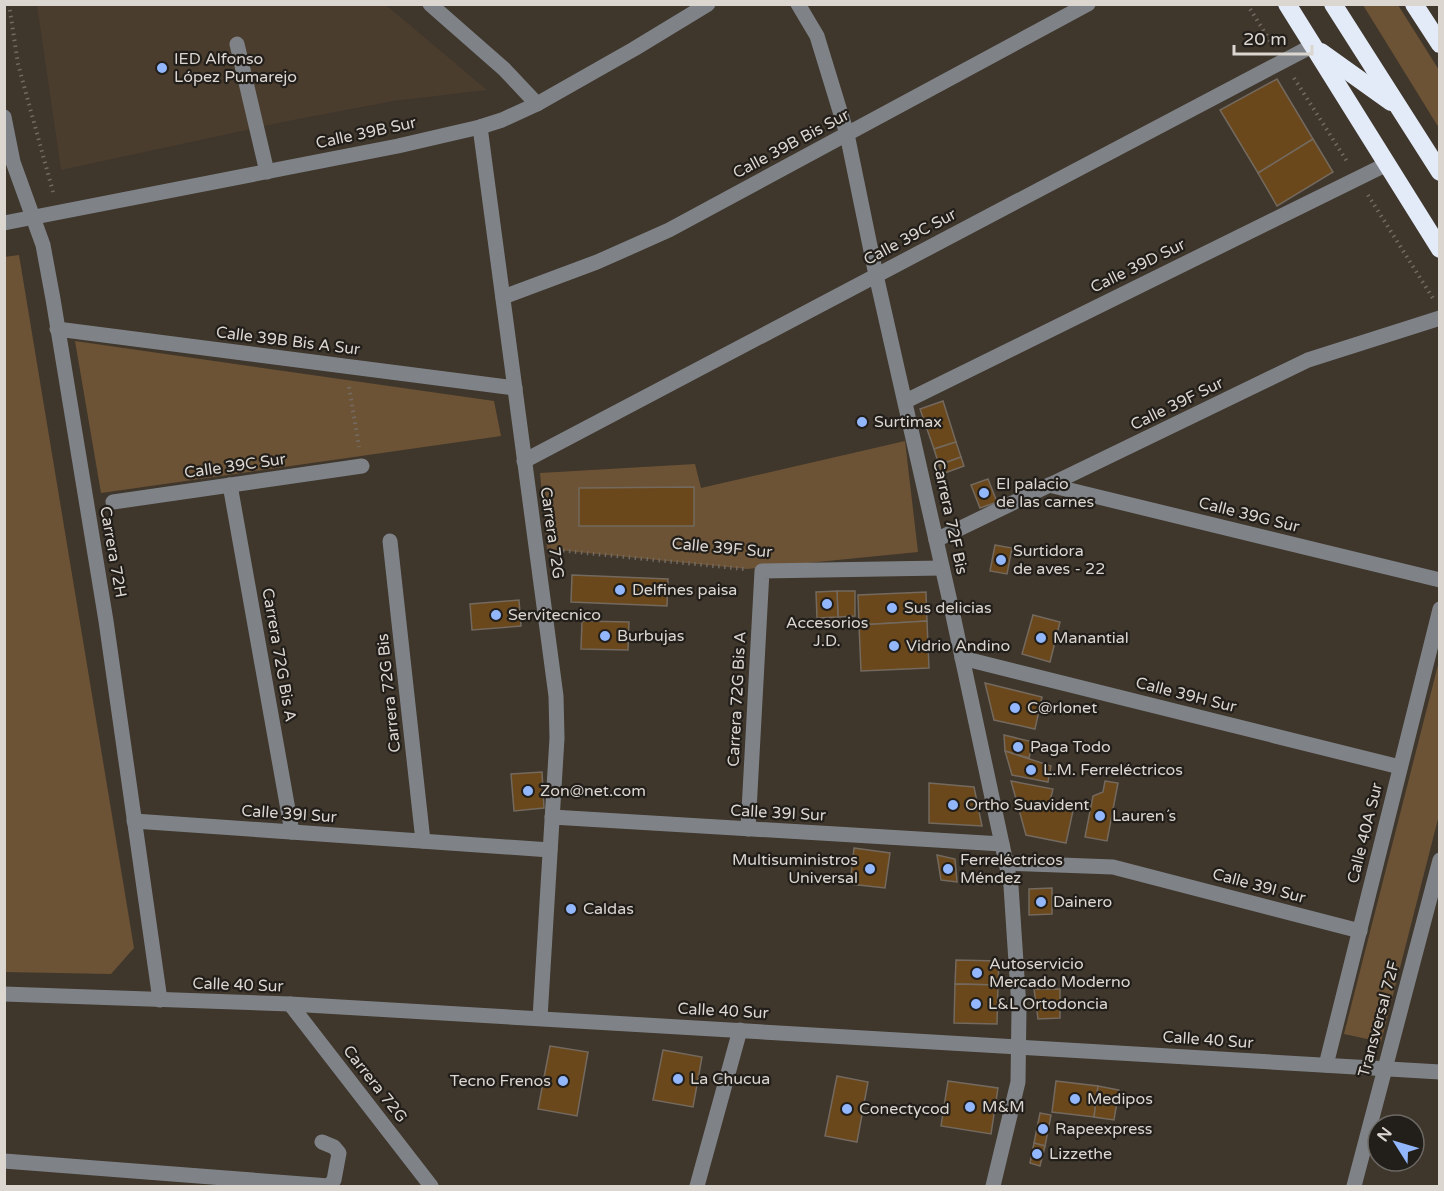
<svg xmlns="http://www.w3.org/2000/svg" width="1444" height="1191" font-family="'Varela Round',sans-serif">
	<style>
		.built { fill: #4a3d2e }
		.green { fill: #6d5335 }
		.building { fill: #6b481b; stroke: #73695e; stroke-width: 1.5 }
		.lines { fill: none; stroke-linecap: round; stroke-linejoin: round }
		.path { stroke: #736b62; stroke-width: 4; stroke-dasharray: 1.5 4.5; stroke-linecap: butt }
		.minor { stroke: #7f8388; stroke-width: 15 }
		.highway { stroke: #e3ebf9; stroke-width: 18 }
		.poi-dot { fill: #92b7fd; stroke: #221e1a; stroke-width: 2 }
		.labels { text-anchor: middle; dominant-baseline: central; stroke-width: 4.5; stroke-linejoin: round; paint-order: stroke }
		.poi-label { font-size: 16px; fill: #dcd6d0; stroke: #221e1a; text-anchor: start }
		.street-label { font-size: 16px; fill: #dcd6d0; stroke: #221e1a }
	</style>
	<rect width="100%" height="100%" fill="#3f362c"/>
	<path class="built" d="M37,5H386L487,90L393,101L288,121L61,170Z"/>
	<g class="green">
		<path d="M1363,5H1398L1439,70V128Z"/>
		<path d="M19,255L134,948L111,974L5,972L4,257Z"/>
		<path d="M75,341L494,401L501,436L101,493Z"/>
		<path d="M905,441L918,552L747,569L547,549L540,473L695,464L701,488Z"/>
		<path d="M1439,661V815L1381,1042L1344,1034Z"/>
	</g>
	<g class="building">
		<path d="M1277,79L1313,139L1258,173L1220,110Z"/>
		<path d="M1313,139L1333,172L1277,206L1258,173Z"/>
		<path d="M943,401L956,442L934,449L920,409Z"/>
		<path d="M956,442L961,457L939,465L934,449Z"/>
		<path d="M961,457L964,466L942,474L939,465Z"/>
		<path d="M988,479L997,502L980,508L971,485Z"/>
		<path d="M694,487V526H579V488Z"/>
		<path d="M995,545L1012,548L1007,574L990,571Z"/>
		<path d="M572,575L668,579L667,606L571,602Z"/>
		<path d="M837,591H855V616L838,617Z"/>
		<path d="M837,591L838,617L817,618L816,592Z"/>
		<path d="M926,592L927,621L859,625L858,595Z"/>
		<path d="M519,600L521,626L472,630L470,604Z"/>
		<path d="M1033,615L1060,622L1050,662L1022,654Z"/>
		<path d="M582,621L629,622L628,650L581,649Z"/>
		<path d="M927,621L929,668L861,671L859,625Z"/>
		<path d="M985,683L1042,697L1035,729L994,720Z"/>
		<path d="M1004,735L1033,742L1029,758L1005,751Z"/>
		<path d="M1005,751L1051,766L1048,782L1012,775Z"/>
		<path d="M542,772L544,808L514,811L511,774Z"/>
		<path d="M1011,781L1053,789L1050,801L1074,806L1066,843L1026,835Z"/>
		<path d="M1105,781L1118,783L1107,841L1085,837L1093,796L1103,792Z"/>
		<path d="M929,783L974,787L982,826L929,823Z"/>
		<path d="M854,848L890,853L885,888L850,884Z"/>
		<path d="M937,855L955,859L957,882L941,880Z"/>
		<path d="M1052,888V914L1029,915V889Z"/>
		<path d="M956,960L999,961L998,985L955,984Z"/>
		<path d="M955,984L998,985L997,1024L954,1023Z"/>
		<path d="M1034,989H1060V1018L1038,1019Z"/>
		<path d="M550,1046L588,1052L577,1116L538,1109Z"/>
		<path d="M663,1050L702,1057L693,1107L653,1100Z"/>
		<path d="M837,1076L868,1082L857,1142L825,1136Z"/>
		<path d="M948,1081L998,1088L991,1134L941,1126Z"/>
		<path d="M1056,1081L1098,1086L1094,1117L1052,1112Z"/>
		<path d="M1098,1086L1119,1090L1114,1120L1094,1117Z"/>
		<path d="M1040,1113L1051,1115L1045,1146L1034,1143Z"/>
		<path d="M1034,1143L1045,1146L1040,1166L1030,1163Z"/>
	</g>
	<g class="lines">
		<g class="path">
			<path d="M9,4L18,64L53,192"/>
			<path d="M1247,4L1272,44"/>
			<path d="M1294,78L1348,163"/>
			<path d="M1368,195L1434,300"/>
			<path d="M349,387L359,447"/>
			<path d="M557,550L744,569"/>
		</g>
		<g class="minor">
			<path d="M430,4L504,69L537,104"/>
			<path d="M798,4L817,36L847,134L876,275L951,606L1011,886L1019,1008L1018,1082L993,1186"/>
			<path d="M237,44L267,172"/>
			<path d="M4,117L13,162L43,245L53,299L106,621L160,1000"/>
			<path d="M480,127L556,696L557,738L540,1018"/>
			<path d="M4,223L398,146L480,127L502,120L537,104L634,49L708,4"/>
			<path d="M503,297L597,262L669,230L1088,4"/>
			<path d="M57,329L515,388"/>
			<path d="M906,401L1387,164"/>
			<path d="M524,461L1312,46"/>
			<path d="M230,485L292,832"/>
			<path d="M1049,485L1440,580"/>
			<path d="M113,502L362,466"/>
			<path d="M936,540L1308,360L1440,318"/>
			<path d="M390,541L423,841"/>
			<path d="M962,658L1400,767"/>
			<path d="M552,817L1002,844"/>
			<path d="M134,821L550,850"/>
			<path d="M748,829L762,571L942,568"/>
			<path d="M1006,863L1113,867L1360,931"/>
			<path d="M4,994L290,1004L1440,1072"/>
			<path d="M290,1004L431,1186"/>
			<path d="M1326,1065L1440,609"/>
			<path d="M4,1161L329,1186L334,1180L339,1153L334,1147L322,1142"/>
			<path d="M697,1186L740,1030"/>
			<path d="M1354,1186L1440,860"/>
		</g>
		<g class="highway">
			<path d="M1287,4L1440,249"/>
			<path d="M1333,4L1440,172"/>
			<path d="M1414,4L1440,44"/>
			<path d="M1321,52L1391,102"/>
		</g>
	</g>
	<g class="poi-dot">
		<circle cx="162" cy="68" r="6"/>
		<circle cx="862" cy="422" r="6"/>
		<circle cx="984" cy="493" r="6"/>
		<circle cx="1001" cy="560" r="6"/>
		<circle cx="620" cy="590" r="6"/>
		<circle cx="827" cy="604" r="6"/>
		<circle cx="892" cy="608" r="6"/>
		<circle cx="496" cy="615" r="6"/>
		<circle cx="605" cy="636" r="6"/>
		<circle cx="1041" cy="638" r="6"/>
		<circle cx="894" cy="646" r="6"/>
		<circle cx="1015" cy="708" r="6"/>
		<circle cx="1018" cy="747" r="6"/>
		<circle cx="1031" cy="770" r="6"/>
		<circle cx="528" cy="791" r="6"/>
		<circle cx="953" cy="805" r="6"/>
		<circle cx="1100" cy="816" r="6"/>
		<circle cx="870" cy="869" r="6"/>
		<circle cx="948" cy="869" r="6"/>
		<circle cx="1041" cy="902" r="6"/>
		<circle cx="571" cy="909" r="6"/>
		<circle cx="977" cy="973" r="6"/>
		<circle cx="976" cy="1004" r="6"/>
		<circle cx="678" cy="1079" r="6"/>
		<circle cx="563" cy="1081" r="6"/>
		<circle cx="1075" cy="1099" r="6"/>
		<circle cx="970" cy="1107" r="6"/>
		<circle cx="847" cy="1109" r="6"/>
		<circle cx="1043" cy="1129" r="6"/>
		<circle cx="1037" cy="1154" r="6"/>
	</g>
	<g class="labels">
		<g class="poi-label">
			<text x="174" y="59">IED Alfonso<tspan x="174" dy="18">López Pumarejo</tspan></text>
			<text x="874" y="422">Surtimax</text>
			<text x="996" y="484">El palacio<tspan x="996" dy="18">de las carnes</tspan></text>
			<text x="1013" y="551">Surtidora<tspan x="1013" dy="18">de aves - 22</tspan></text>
			<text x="632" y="590">Delfines paisa</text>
			<text x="904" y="608">Sus delicias</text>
			<text x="508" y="615">Servitecnico</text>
			<text x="827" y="623" text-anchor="middle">Accesorios<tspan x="827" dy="18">J.D.</tspan></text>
			<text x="617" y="636">Burbujas</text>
			<text x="1053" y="638">Manantial</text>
			<text x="906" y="646">Vidrio Andino</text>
			<text x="1027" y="708">C@rlonet</text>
			<text x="1030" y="747">Paga Todo</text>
			<text x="1043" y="770">L.M. Ferreléctricos</text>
			<text x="540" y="791">Zon@net.com</text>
			<text x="965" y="805">Ortho Suavident</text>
			<text x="1112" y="816">Lauren´s</text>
			<text x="858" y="860" text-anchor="end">Multisuministros<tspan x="858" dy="18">Universal</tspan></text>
			<text x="960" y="860">Ferreléctricos<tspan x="960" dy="18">Méndez</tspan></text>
			<text x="1053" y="902">Dainero</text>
			<text x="583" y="909">Caldas</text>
			<text x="989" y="964">Autoservicio<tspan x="989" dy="18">Mercado Moderno</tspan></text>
			<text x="988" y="1004">L&amp;L Ortodoncia</text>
			<text x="690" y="1079">La Chucua</text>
			<text x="551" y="1081" text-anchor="end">Tecno Frenos</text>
			<text x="1087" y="1099">Medipos</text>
			<text x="982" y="1107">M&amp;M</text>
			<text x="859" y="1109">Conectycod</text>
			<text x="1055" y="1129">Rapeexpress</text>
			<text x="1049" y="1154">Lizzethe</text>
		</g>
		<g class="street-label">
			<text transform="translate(366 133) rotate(-12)">Calle 39B Sur</text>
			<text transform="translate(791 144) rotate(-28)">Calle 39B Bis Sur</text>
			<text transform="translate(910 237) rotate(-28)">Calle 39C Sur</text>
			<text transform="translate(1138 266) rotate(-26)">Calle 39D Sur</text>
			<text transform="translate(288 341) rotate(7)">Calle 39B Bis A Sur</text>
			<text transform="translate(1177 404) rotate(-26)">Calle 39F Sur</text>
			<text transform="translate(235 466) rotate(-8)">Calle 39C Sur</text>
			<text transform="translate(1249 515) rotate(14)">Calle 39G Sur</text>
			<text transform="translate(950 517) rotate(78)">Carrera 72F Bis</text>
			<text transform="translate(552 533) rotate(82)">Carrera 72G</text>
			<text transform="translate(722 548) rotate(5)">Calle 39F Sur</text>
			<text transform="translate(113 552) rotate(80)">Carrera 72H</text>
			<text transform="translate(279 655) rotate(80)">Carrera 72G Bis A</text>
			<text transform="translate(389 693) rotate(-96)">Carrera 72G Bis</text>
			<text transform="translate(1186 695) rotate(14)">Calle 39H Sur</text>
			<text transform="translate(737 699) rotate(-87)">Carrera 72G Bis A</text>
			<text transform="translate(778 813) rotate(3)">Calle 39I Sur</text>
			<text transform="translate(289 814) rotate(4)">Calle 39I Sur</text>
			<text transform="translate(1365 833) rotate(-76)">Calle 40A Sur</text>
			<text transform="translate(1259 886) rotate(15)">Calle 39I Sur</text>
			<text transform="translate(238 985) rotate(2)">Calle 40 Sur</text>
			<text transform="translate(723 1011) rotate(3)">Calle 40 Sur</text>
			<text transform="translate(1379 1019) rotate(-75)">Transversal 72F</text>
			<text transform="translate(1208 1040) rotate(4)">Calle 40 Sur</text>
			<text transform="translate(375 1084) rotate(52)">Carrera 72G</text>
		</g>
	</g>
	<rect width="1444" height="1191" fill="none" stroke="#dcd6d0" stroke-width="12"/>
	<g transform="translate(1396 1143) rotate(307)"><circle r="28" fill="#221e1a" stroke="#6c6863" stroke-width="1.5"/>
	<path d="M0-4.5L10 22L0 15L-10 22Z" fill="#92b7fd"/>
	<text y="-9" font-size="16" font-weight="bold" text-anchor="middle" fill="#dcd6d0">N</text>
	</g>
	<path d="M1234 45v9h78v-9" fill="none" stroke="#dcd6d0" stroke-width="3"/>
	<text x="1243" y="45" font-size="18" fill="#dcd6d0" stroke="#221e1a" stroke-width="4.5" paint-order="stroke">20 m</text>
</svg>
